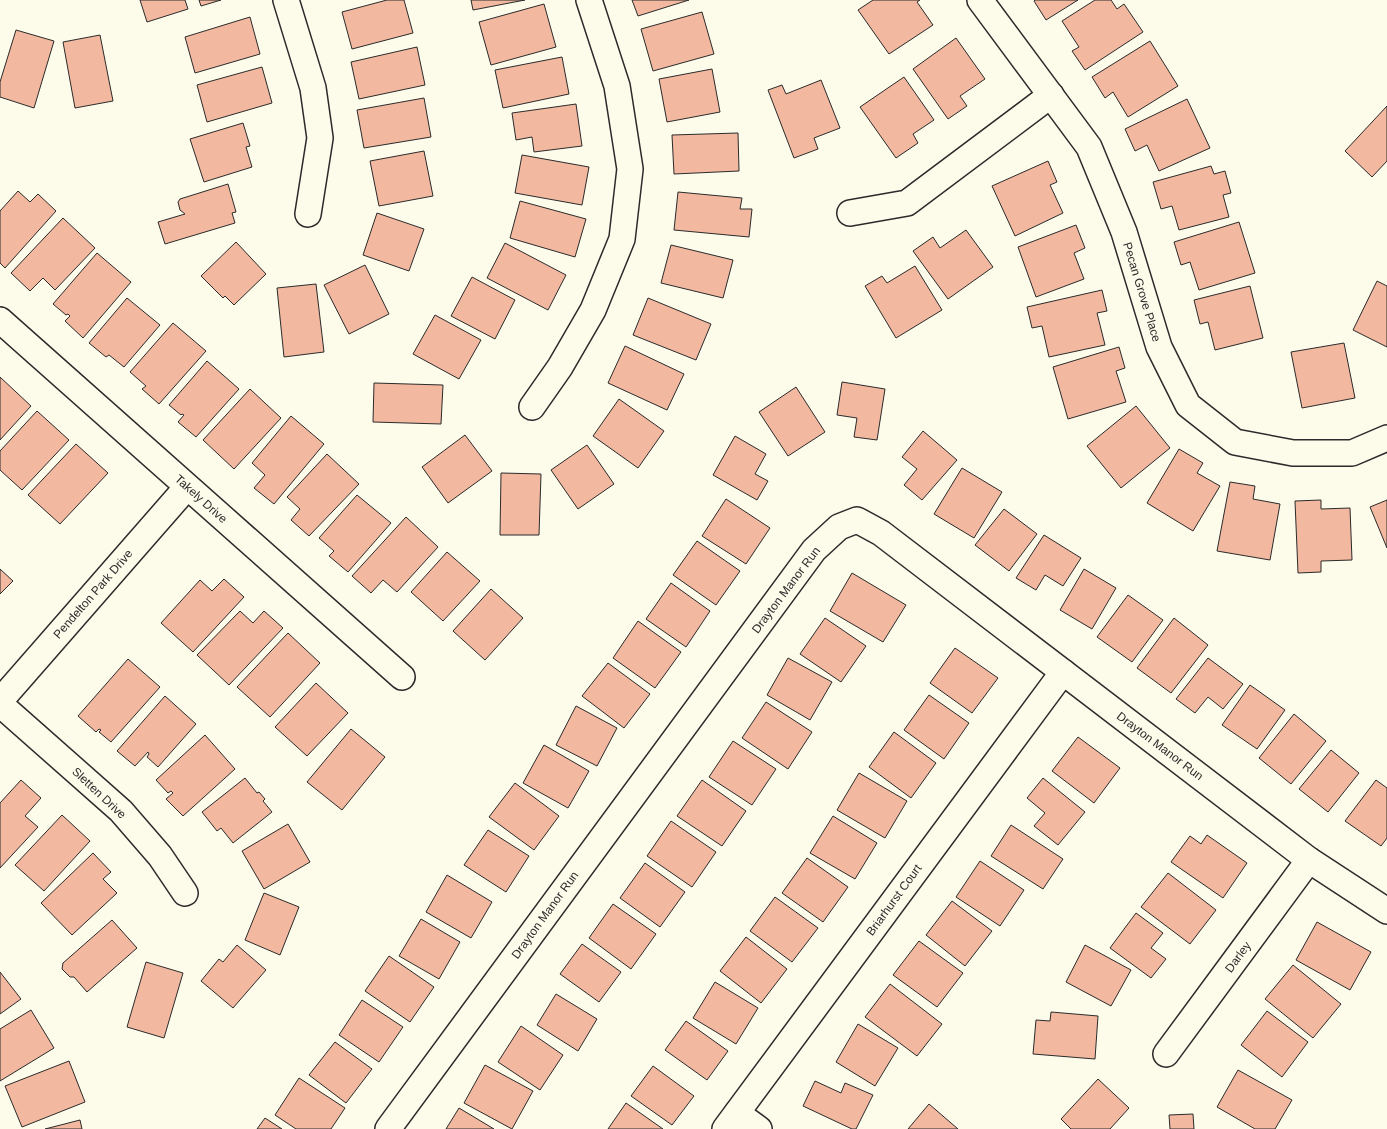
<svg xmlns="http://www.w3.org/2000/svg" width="1387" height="1129" font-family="Helvetica,sans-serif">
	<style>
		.building { fill: #f2b8a0; stroke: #2b2b2b }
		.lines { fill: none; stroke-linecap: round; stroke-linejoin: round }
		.minor-casing { stroke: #2b2b2b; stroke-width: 28 }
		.minor { stroke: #fdfbea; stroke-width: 25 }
		.labels { text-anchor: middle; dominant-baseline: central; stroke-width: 4; stroke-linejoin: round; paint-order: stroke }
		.street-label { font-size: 12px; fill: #2b2b2b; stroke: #fdfbea }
	</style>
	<rect width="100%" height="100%" fill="#fdfbea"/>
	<g class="building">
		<path d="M140,0H185L188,9L147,22Z"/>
		<path d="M199,0H221L201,6Z"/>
		<path d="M387,0H404L413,33L352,49L342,12Z"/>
		<path d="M471,0H525L473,10Z"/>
		<path d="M632,0H689L638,16Z"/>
		<path d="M873,0H920L917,2L933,25L889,54L858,10Z"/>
		<path d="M1035,0H1078L1046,20L1034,1Z"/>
		<path d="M1095,0H1111L1117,9L1124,4L1143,32L1085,70L1072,51L1079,47L1062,21Z"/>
		<path d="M544,4L556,47L491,65L479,22Z"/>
		<path d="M702,12L714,54L653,71L641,29Z"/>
		<path d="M250,17L260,54L195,73L185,37Z"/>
		<path d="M16,30L54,41L34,108L0,97V82Z"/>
		<path d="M100,35L113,101L75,108L63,42Z"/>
		<path d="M956,38L985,79L960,96L967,106L948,119L913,69Z"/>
		<path d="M1150,41L1178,86L1128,117L1113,92L1105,98L1092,77Z"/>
		<path d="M417,47L425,85L359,99L351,62Z"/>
		<path d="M562,57L569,94L503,108L495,70Z"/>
		<path d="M262,67L272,103L207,122L197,85Z"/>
		<path d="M712,69L720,112L667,122L659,79Z"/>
		<path d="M904,77L934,120L913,134L918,143L896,158L860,107Z"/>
		<path d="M821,80L840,128L814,138L818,149L794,158L768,90L782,85L786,94Z"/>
		<path d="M424,98L431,137L364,148L357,110Z"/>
		<path d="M1187,99L1210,148L1159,171L1147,145L1135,151L1125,129Z"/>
		<path d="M576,104L582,146L534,152L532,137L516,140L512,113Z"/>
		<path d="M1387,106V161L1372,177L1345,151Z"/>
		<path d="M243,123L250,146L246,147L252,167L204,182L190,139Z"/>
		<path d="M738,133L739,171L674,174L672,135Z"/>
		<path d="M424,151L433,196L379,206L370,161Z"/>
		<path d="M522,155L589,167L582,205L515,193Z"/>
		<path d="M1048,161L1057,182L1050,185L1063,213L1015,236L992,186Z"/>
		<path d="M1211,166L1214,174L1225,171L1231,193L1223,195L1229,217L1179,230L1172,206L1161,209L1153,182Z"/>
		<path d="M228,184L236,212L232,213L235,223L165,244L158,222L185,214L180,210L178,202L180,199Z"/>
		<path d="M18,191L30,202L38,194L56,211L5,268L0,263V211Z"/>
		<path d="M678,192L742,198L740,209H752L749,237L674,230Z"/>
		<path d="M520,201L586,219L575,257L510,238Z"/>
		<path d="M377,213L424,229L409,271L363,255Z"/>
		<path d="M63,218L95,248L55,290L43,278L30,291L11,273Z"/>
		<path d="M1239,222L1255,273L1199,290L1190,262L1181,265L1174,242Z"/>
		<path d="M1076,225L1085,248L1074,253L1084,279L1036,297L1018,247Z"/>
		<path d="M966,230L993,267L948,299L913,251L933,237L940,248Z"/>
		<path d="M236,242L266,274L234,305L225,296L223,298L201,276Z"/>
		<path d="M505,243L566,275L548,310L487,278Z"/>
		<path d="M671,245L733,260L723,298L661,283Z"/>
		<path d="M97,253L131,282L83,338L65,321L70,316L68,314L66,315L53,304Z"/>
		<path d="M365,265L389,314L349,334L324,285Z"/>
		<path d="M915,266L942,310L896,338L865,286L882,276L887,283Z"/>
		<path d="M472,277L515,300L495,339L451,316Z"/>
		<path d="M1377,281L1387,286V347L1353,330Z"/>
		<path d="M316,284L324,352L284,357L277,288Z"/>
		<path d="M1250,286L1263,338L1215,350L1208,322L1200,324L1194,300Z"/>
		<path d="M1102,290L1107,311L1097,313L1105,345L1049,357L1042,326L1032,328L1027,307Z"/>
		<path d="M127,298L160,325L124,367L109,355L106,357L89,343Z"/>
		<path d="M648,298L711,324L696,360L633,335Z"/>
		<path d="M435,315L481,340L459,379L413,354Z"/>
		<path d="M173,323L206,351L159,404L142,389L146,386L130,372Z"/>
		<path d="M1344,343L1355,398L1302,408L1291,352Z"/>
		<path d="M625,346L684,374L667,410L608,383Z"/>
		<path d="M1119,347L1125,368L1116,371L1126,402L1068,419L1053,367Z"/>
		<path d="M207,361L239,389L196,437L178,422L184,415L182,414L181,415L169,405Z"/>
		<path d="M0,377L31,406L0,440Z"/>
		<path d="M842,382L885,389L877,440L854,437L857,418L837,415Z"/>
		<path d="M374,383L443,385L441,424L373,422Z"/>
		<path d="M796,387L825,432L788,456L759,412Z"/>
		<path d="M250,389L281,418L234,469L203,440Z"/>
		<path d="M619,399L664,431L638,468L593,436Z"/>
		<path d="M1136,406L1170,448L1121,488L1087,446Z"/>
		<path d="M37,411L69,440L22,490L0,470V451Z"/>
		<path d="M291,416L324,444L274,504L254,488L265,475L252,463Z"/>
		<path d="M923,431L957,460L922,500L904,485L917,469L902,457Z"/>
		<path d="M465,435L492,471L448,503L422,467Z"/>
		<path d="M735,436L766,454L755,474L768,481L757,500L713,475Z"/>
		<path d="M76,444L108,473L60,524L28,495Z"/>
		<path d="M587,445L614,484L578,509L551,470Z"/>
		<path d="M1179,449L1203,463L1197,473L1220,486L1193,531L1147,503Z"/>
		<path d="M327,454L359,484L309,536L291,520L300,509L287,497Z"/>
		<path d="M962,468L1002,492L974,538L934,514Z"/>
		<path d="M501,473L541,474L539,535H500Z"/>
		<path d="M1230,482L1255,486L1253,499L1280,504L1270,560L1217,551Z"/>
		<path d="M357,495L391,523L348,572L329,556L334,551L319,538Z"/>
		<path d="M726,499L770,528L746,564L702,536Z"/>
		<path d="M1321,500V509L1350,508L1352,560L1321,561V572L1298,573L1295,501Z"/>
		<path d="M1387,500V548L1370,507Z"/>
		<path d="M1004,509L1037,534L1009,571L975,545Z"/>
		<path d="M406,517L438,547L397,592L383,580L371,593L352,576Z"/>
		<path d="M1044,535L1081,558L1063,586L1045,575L1036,590L1016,578Z"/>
		<path d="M697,541L740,571L716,605L673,575Z"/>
		<path d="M447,552L480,581L443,621L411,592Z"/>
		<path d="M0,569L13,581L0,594Z"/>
		<path d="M1084,569L1116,588L1092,629L1060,610Z"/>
		<path d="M852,573L906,605L883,642L830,611Z"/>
		<path d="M224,579L244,597L193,652L161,623L200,580L212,591Z"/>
		<path d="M671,583L710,611L686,647L646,619Z"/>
		<path d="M491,589L523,618L485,660L453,631Z"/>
		<path d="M1128,595L1163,620L1132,662L1097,637Z"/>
		<path d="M240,611L253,623L264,611L283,628L229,685L197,655Z"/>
		<path d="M825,618L866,646L841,682L800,654Z"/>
		<path d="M1174,618L1208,645L1171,693L1137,668Z"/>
		<path d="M638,621L681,652L655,688L613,658Z"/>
		<path d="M288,633L320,663L270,717L237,687Z"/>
		<path d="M955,648L998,678L972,713L930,683Z"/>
		<path d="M788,658L832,682L810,720L767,695Z"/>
		<path d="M1208,658L1243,684L1223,709L1208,697L1195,713L1176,699Z"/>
		<path d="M128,659L160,687L111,742L99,732L101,730L99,729L96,732L78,716Z"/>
		<path d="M608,663L650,694L624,728L582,696Z"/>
		<path d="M316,683L348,713L307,756L275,727Z"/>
		<path d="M1250,685L1285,710L1257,749L1222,725Z"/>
		<path d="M929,695L969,723L944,759L904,730Z"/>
		<path d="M165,696L196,724L158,767L147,757L149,754L148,752L135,766L117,751Z"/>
		<path d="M766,702L812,732L788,769L742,738Z"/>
		<path d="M576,706L617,728L597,766L556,745Z"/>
		<path d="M1294,714L1326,741L1291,784L1259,758Z"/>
		<path d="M351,729L385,757L342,810L307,782Z"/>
		<path d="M894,732L936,763L911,798L869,767Z"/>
		<path d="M205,735L235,769L183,816L166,799L173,793L171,791L168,793L156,780Z"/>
		<path d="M1078,737L1120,768L1094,803L1052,771Z"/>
		<path d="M733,741L776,769L752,805L709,777Z"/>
		<path d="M544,745L589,771L568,808L523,783Z"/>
		<path d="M1331,750L1359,773L1328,812L1299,789Z"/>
		<path d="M859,773L907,801L885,838L837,810Z"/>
		<path d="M245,778L257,793L259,792L265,799L263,801L272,812L233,843L221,828L217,831L202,812Z"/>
		<path d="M1043,778L1085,812L1058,845L1034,826L1045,813L1027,798Z"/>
		<path d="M21,780L41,798L25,816L38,827L0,868V803Z"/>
		<path d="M702,780L746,811L722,846L677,816Z"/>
		<path d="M1376,780L1387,788V838L1381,846L1345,821Z"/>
		<path d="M515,783L559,816L534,850L489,817Z"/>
		<path d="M62,815L90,841L44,891L15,865Z"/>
		<path d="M833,816L877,843L855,879L810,853Z"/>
		<path d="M671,821L716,852L692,887L647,856Z"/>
		<path d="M288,824L310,862L264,889L242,851Z"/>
		<path d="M1011,825L1063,859L1043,889L991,856Z"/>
		<path d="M488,830L529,856L506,892L464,865Z"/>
		<path d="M1207,835L1247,863L1223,898L1171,862L1190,836L1201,844Z"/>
		<path d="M93,853L111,872L103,879L117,893L72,935L41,903Z"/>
		<path d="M807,858L848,887L823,922L782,893Z"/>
		<path d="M980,861L1024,890L1000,926L956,897Z"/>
		<path d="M645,863L685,892L660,927L620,898Z"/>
		<path d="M1168,873L1216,910L1190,944L1141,907Z"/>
		<path d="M447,875L492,902L471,938L426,912Z"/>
		<path d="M264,893L299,907L280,955L245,940Z"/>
		<path d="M775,897L818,928L792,962L750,931Z"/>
		<path d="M952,901L992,931L965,966L926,935Z"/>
		<path d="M613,904L656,934L631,969L589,938Z"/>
		<path d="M1136,913L1163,933L1151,948L1166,959L1151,978L1110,948Z"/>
		<path d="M421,919L460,942L439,979L399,956Z"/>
		<path d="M112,920L137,948L87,992L74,977H70L62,969L63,963Z"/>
		<path d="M1317,922L1371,952L1350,990L1296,960Z"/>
		<path d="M746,937L787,969L761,1003L720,971Z"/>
		<path d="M919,941L963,973L937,1007L893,975Z"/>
		<path d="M582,944L621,972L599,1002L560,974Z"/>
		<path d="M237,945L266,970L233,1008L201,981L219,959L223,962Z"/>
		<path d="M1085,945L1131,970L1111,1006L1066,982Z"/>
		<path d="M389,956L434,987L410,1022L365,991Z"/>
		<path d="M146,962L183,973L164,1038L127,1027Z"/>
		<path d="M1293,965L1341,1004L1313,1038L1265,999Z"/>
		<path d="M0,972L21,999L0,1014Z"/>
		<path d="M715,982L758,1008L736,1044L693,1018Z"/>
		<path d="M890,984L942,1024L917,1056L865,1017Z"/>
		<path d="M556,994L597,1019L578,1051L537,1025Z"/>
		<path d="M362,1000L403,1027L379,1062L339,1035Z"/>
		<path d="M31,1010L54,1048L0,1081V1029Z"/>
		<path d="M1267,1011L1308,1042L1282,1077L1241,1045Z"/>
		<path d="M1051,1012L1098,1016L1095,1059L1033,1054L1036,1020L1050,1021Z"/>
		<path d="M686,1021L728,1051L707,1080L665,1050Z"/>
		<path d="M858,1024L898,1048L875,1086L836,1062Z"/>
		<path d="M521,1026L563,1055L540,1090L498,1062Z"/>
		<path d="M335,1042L372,1069L346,1103L309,1075Z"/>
		<path d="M69,1061L85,1102L22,1127L5,1086Z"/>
		<path d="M485,1065L533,1091L512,1129L464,1103Z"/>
		<path d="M653,1066L694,1096L672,1125L631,1096Z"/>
		<path d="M1238,1070L1292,1100L1275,1129H1255L1217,1107Z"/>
		<path d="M299,1078L345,1108L331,1129H296L275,1115Z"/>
		<path d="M1098,1079L1129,1108L1110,1129H1071L1061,1119Z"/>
		<path d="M815,1081L841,1093L845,1083L873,1095L856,1129H852L803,1106Z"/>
		<path d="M626,1103L663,1129H608Z"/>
		<path d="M929,1104L958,1129H908Z"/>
		<path d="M459,1108L494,1129H446Z"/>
		<path d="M1193,1114L1194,1129H1170L1169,1115Z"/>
		<path d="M265,1118L282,1129H257Z"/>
		<path d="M80,1120L82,1129H45Z"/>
	</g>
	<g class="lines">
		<g class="minor-casing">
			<g id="minor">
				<path d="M286,0L313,88L320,138L308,214"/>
				<path d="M980,0L1089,147L1124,232L1159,347L1188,405L1235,442L1293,453H1352L1387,438"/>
				<path d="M850,213L907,203L1051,95"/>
				<path d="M0,320L402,677"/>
				<path d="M532,407L560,367L593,310L622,239L630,169L617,86L589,0"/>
				<path d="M0,701L187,487"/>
				<path d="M0,704L121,811L160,856L185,893"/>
				<path d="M1166,1054L1309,860"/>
				<path d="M737,1113L759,1129"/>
				<path d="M388,1129L814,550L839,527L857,520L881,533L1309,860L1387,911"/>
				<path d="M725,1129L1063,672"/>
			</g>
		</g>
		<use href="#minor" class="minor"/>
	</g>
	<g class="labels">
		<g class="street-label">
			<text transform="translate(1142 292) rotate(73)">Pecan Grove Place</text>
			<text transform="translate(201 499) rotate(42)">Takely Drive</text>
			<text transform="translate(786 590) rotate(-53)">Drayton Manor Run</text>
			<text transform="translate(93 594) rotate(-49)">Pendelton Park Drive</text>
			<text transform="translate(1160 746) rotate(37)">Drayton Manor Run</text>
			<text transform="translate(99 793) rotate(43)">Sletten Drive</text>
			<text transform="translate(894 900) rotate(-54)">Briarhurst Court</text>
			<text transform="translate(545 915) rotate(-54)">Drayton Manor Run</text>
			<text transform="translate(1238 957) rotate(-54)">Darley</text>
		</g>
	</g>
</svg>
